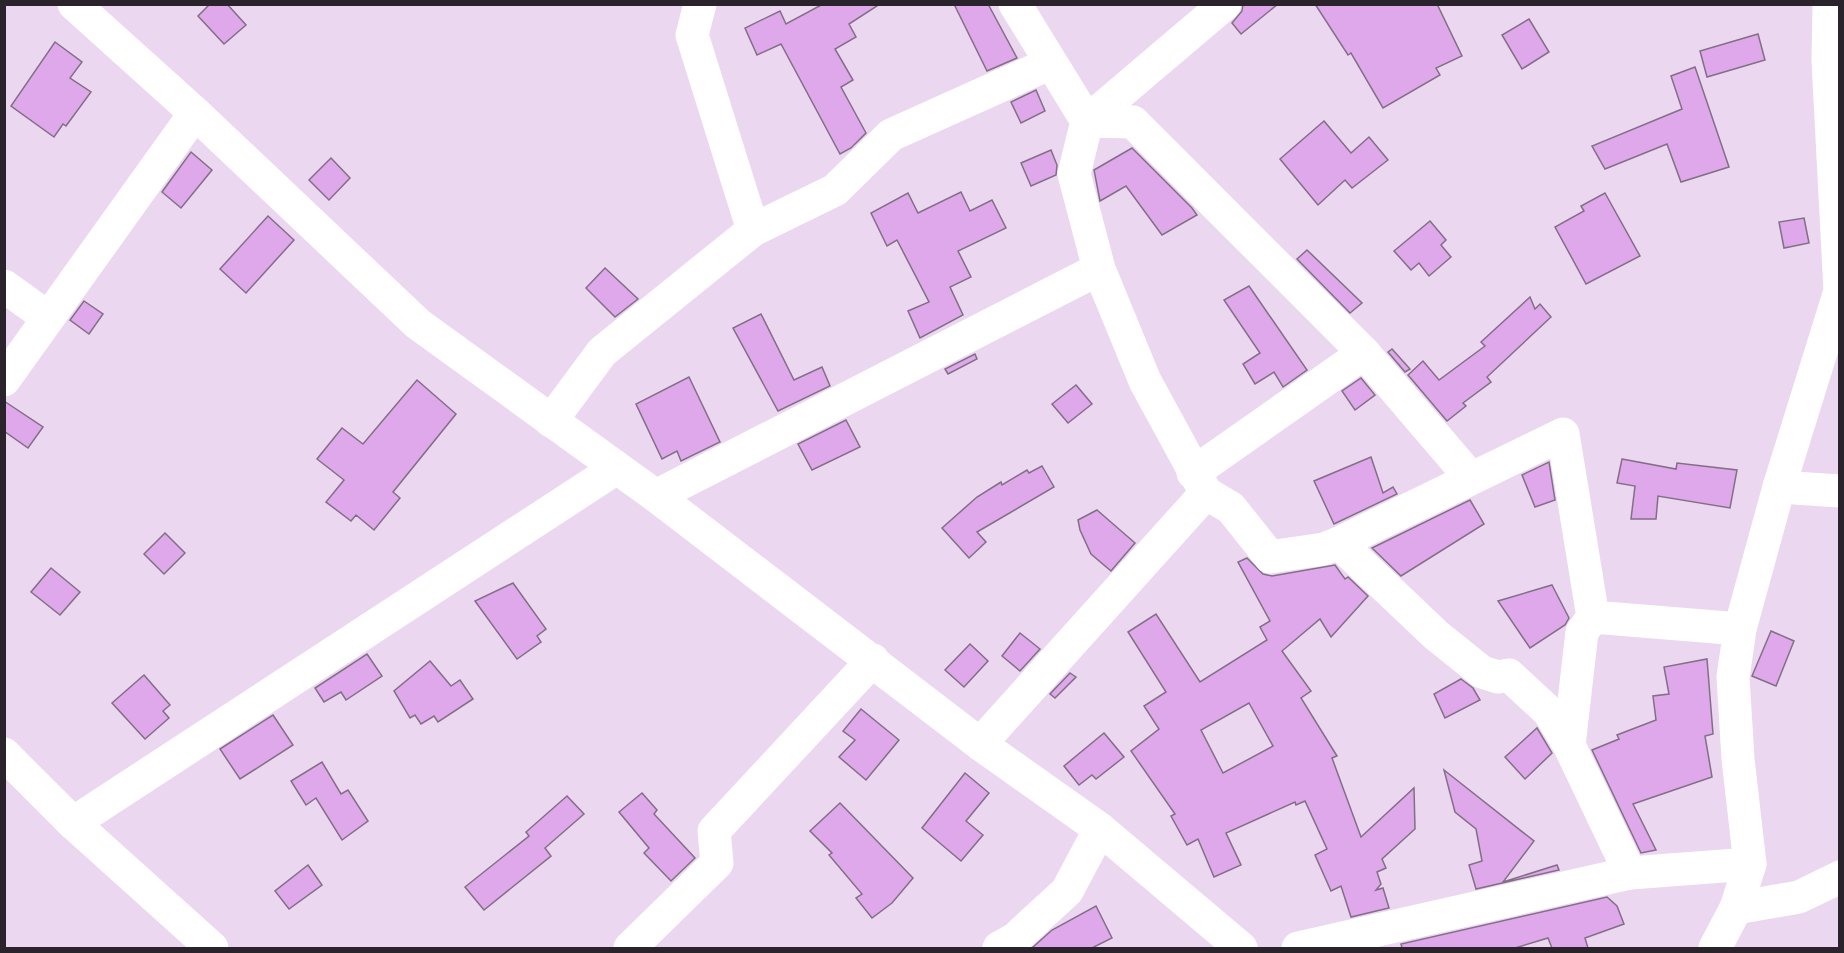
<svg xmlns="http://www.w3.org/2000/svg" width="1844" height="953" font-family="Signika,sans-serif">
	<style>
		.building { fill: #dea8ea; stroke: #826f86; stroke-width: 1.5; fill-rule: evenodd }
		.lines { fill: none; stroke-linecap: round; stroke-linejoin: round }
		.street { stroke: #fff; stroke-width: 33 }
		.secondary { stroke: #fff; stroke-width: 33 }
	</style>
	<rect width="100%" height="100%" fill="#ebd7f0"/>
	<g class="building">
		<path d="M210,4H227L246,25L224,44L198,16Z"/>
		<path d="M823,4H880L849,24L856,37L835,49L853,80L841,87L866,133L851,148L840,154L781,44L757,55L745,28L780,11L786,24Z"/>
		<path d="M954,4H988L1017,58L987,71Z"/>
		<path d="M1243,4H1278L1241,34L1232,23L1242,11Z"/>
		<path d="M1315,4H1437L1462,56L1436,68L1440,75L1383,108L1351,53L1348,55Z"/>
		<path d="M1529,19L1549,52L1522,69L1502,35Z"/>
		<path d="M1758,34L1765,60L1707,77L1700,51Z"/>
		<path d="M55,42L82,62L70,78L91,92L66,126L63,124L54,137L11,106Z"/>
		<path d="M1695,67L1729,167L1681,182L1667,144L1605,169L1592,146L1682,109L1671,76Z"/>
		<path d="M1036,90L1045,111L1021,123L1011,102Z"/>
		<path d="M1324,121L1351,153L1369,137L1388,160L1352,188L1345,180L1318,205L1280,159Z"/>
		<path d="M1132,148L1192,208L1197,215L1162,235L1126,186L1100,201L1094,170Z"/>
		<path d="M1051,150L1057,165L1056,175L1031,186L1021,163Z"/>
		<path d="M191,152L212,170L181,208L162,192Z"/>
		<path d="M331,158L350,178L329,200L309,180Z"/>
		<path d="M961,192L970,211L992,200L1006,228L958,251L971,277L950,287L963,315L920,338L908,311L929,302L897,240L887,246L871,213L908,193L918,213Z"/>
		<path d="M1605,193L1640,256L1586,284L1555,227L1584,211L1581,206Z"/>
		<path d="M268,216L294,240L246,293L220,269Z"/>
		<path d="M1804,218L1809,243L1784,248L1779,222Z"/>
		<path d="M1430,221L1446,240L1441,245L1451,257L1429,276L1419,263L1411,270L1394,251Z"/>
		<path d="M1307,250L1362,303L1350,313L1297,259Z"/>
		<path d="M605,268L638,299L615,317L586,288Z"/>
		<path d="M1249,286L1307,370L1283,387L1274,372L1255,384L1243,364L1260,353L1224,300Z"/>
		<path d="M1530,297L1535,309L1540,304L1551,317L1487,377L1491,382L1463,403L1466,406L1447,421L1408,375L1423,361L1439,380L1485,346L1481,342Z"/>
		<path d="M84,301L103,314L89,334L70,320Z"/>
		<path d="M761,314L794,380L822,367L830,386L778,411L733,328Z"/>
		<path d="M1392,349L1410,369L1405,372L1388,352Z"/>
		<path d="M975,354L977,359L948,374L945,369Z"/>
		<path d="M689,377L720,442L681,461L677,451L662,459L636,404Z"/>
		<path d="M1361,378L1375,395L1355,410L1342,391Z"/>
		<path d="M417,380L456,414L393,492L400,498L374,530L356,515L351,521L326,502L344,480L317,459L342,428L363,444Z"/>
		<path d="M1076,385L1092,404L1068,423L1052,404Z"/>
		<path d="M4,401L43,427L28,448L4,431Z"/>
		<path d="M846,420L860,447L812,470L798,444Z"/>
		<path d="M1371,457L1383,493L1393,487L1397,494L1334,524L1314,481Z"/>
		<path d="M1622,459L1676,469L1677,463L1737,470L1730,508L1658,496L1656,519H1631L1635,486L1617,483Z"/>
		<path d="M1549,462L1555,500L1535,507L1522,475Z"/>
		<path d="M1042,466L1054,487L977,532L986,542L969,558L942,528L977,497L1001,482L1002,485L1027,470L1029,473Z"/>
		<path d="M1470,500L1484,524L1401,576L1372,548Z"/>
		<path d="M1097,510L1135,543L1111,571L1091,554L1080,530L1078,520Z"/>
		<path d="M165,533L185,553L164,574L144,554Z"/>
		<path d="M1247,558L1263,574L1272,576L1335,565L1345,579L1348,577L1368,596L1331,637L1320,619L1282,651L1311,691L1301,698L1337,756L1332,758L1361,837L1414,788L1415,829L1382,859L1386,868L1377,872L1381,884L1376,890L1383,888L1389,908L1351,917L1341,886L1331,891L1315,855L1327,849L1305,801L1296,805L1295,802L1226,833L1241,865L1214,877L1198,839L1187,845L1171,816L1175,814L1131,751L1159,729L1144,706L1166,692L1128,632L1156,614L1200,682L1267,640L1260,627L1270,621L1238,562ZM1249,703L1273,746L1223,773L1201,730Z"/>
		<path d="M51,568L80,592L60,615L31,592Z"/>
		<path d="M513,583L546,629L537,636L541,642L517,659L475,601Z"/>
		<path d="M1552,585L1569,618L1565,625L1530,648L1498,601Z"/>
		<path d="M1771,631L1794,641L1776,686L1752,676Z"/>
		<path d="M1020,633L1040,649L1020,671L1002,656Z"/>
		<path d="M970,644L988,661L964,687L945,670Z"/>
		<path d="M367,654L382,676L346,700L341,692L324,702L315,688Z"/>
		<path d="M1707,659L1713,734L1705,736L1712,777L1633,804L1656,850L1641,853L1592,750L1619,739L1617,735L1656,720L1653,696L1669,694L1664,667Z"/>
		<path d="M430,661L451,686L460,680L473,699L438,722L434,716L421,724L415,715L410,718L394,691Z"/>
		<path d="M1070,673L1076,677L1055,698L1050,694Z"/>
		<path d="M144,675L170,705L163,711L169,718L145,739L112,703Z"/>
		<path d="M1461,679L1473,688L1480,700L1445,718L1434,694Z"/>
		<path d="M861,709L899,740L866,780L839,757L855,740L843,731Z"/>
		<path d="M273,715L293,745L240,779L220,749Z"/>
		<path d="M1537,728L1552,753L1525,779L1505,757Z"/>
		<path d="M1104,733L1124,757L1096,779L1092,775L1079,785L1064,766Z"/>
		<path d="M322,762L341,794L348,790L368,821L342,840L316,798L306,805L291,781Z"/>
		<path d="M1444,770L1534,841L1503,882L1557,865L1559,870L1476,889L1469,865L1482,861L1476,829L1455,812Z"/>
		<path d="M965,773L989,793L966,821L983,835L961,861L922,828Z"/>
		<path d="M642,793L657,810L654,814L695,858L671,881L644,853L649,848L619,812Z"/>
		<path d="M567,796L584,814L545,848L551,856L484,910L465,887L529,836L526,832Z"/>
		<path d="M840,803L913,878L892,903L872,918L856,898L862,894L829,855L832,853L810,831Z"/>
		<path d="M308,865L322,885L289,909L275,891Z"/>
		<path d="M1607,897L1617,906L1624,924L1585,938L1588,948H1552L1548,938L1515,948H1402L1401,944Z"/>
		<path d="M1096,906L1112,938L1092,948H1032L1052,930Z"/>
	</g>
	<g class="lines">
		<g class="street">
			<path d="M700,4L692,35L753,230"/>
			<path d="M1087,121L1133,122L1364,353L1193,473"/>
			<path d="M1087,121L1225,4"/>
			<path d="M4,286L47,317"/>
			<path d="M1364,353L1470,477"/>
			<path d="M4,380L195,113"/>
			<path d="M551,421L602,352L753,230L835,190L891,135L1051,63"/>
			<path d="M1779,487L1840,491"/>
			<path d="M1206,493L1231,508L1270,557L1324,549L1339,543L1436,635L1482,672L1498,677L1509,675L1549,712L1569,745L1630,873"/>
			<path d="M656,496L1099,269"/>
			<path d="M1339,543L1563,434L1593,617L1740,629"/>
			<path d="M980,744L1206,493L1145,381L1099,269L1074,174L1087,121L1015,4"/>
			<path d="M1569,745L1582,632L1593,617"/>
			<path d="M4,754L73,823L212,948"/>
			<path d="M73,823L615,469"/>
			<path d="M1736,908L1799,897L1840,877"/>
			<path d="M630,948L717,863L714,831L873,660"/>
			<path d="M999,948L1015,939L1067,891L1100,829"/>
			<path d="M1298,948L1630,873L1750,864"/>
			<path d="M1715,948L1736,908L1750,864L1738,759L1733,677L1740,629L1779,487L1840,291L1828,61L1829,4"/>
		</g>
		<path class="secondary" d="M74,4L195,113L418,324L656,496L980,744L1100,829L1241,948"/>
	</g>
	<rect width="1844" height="953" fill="none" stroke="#2b232c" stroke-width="12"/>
</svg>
